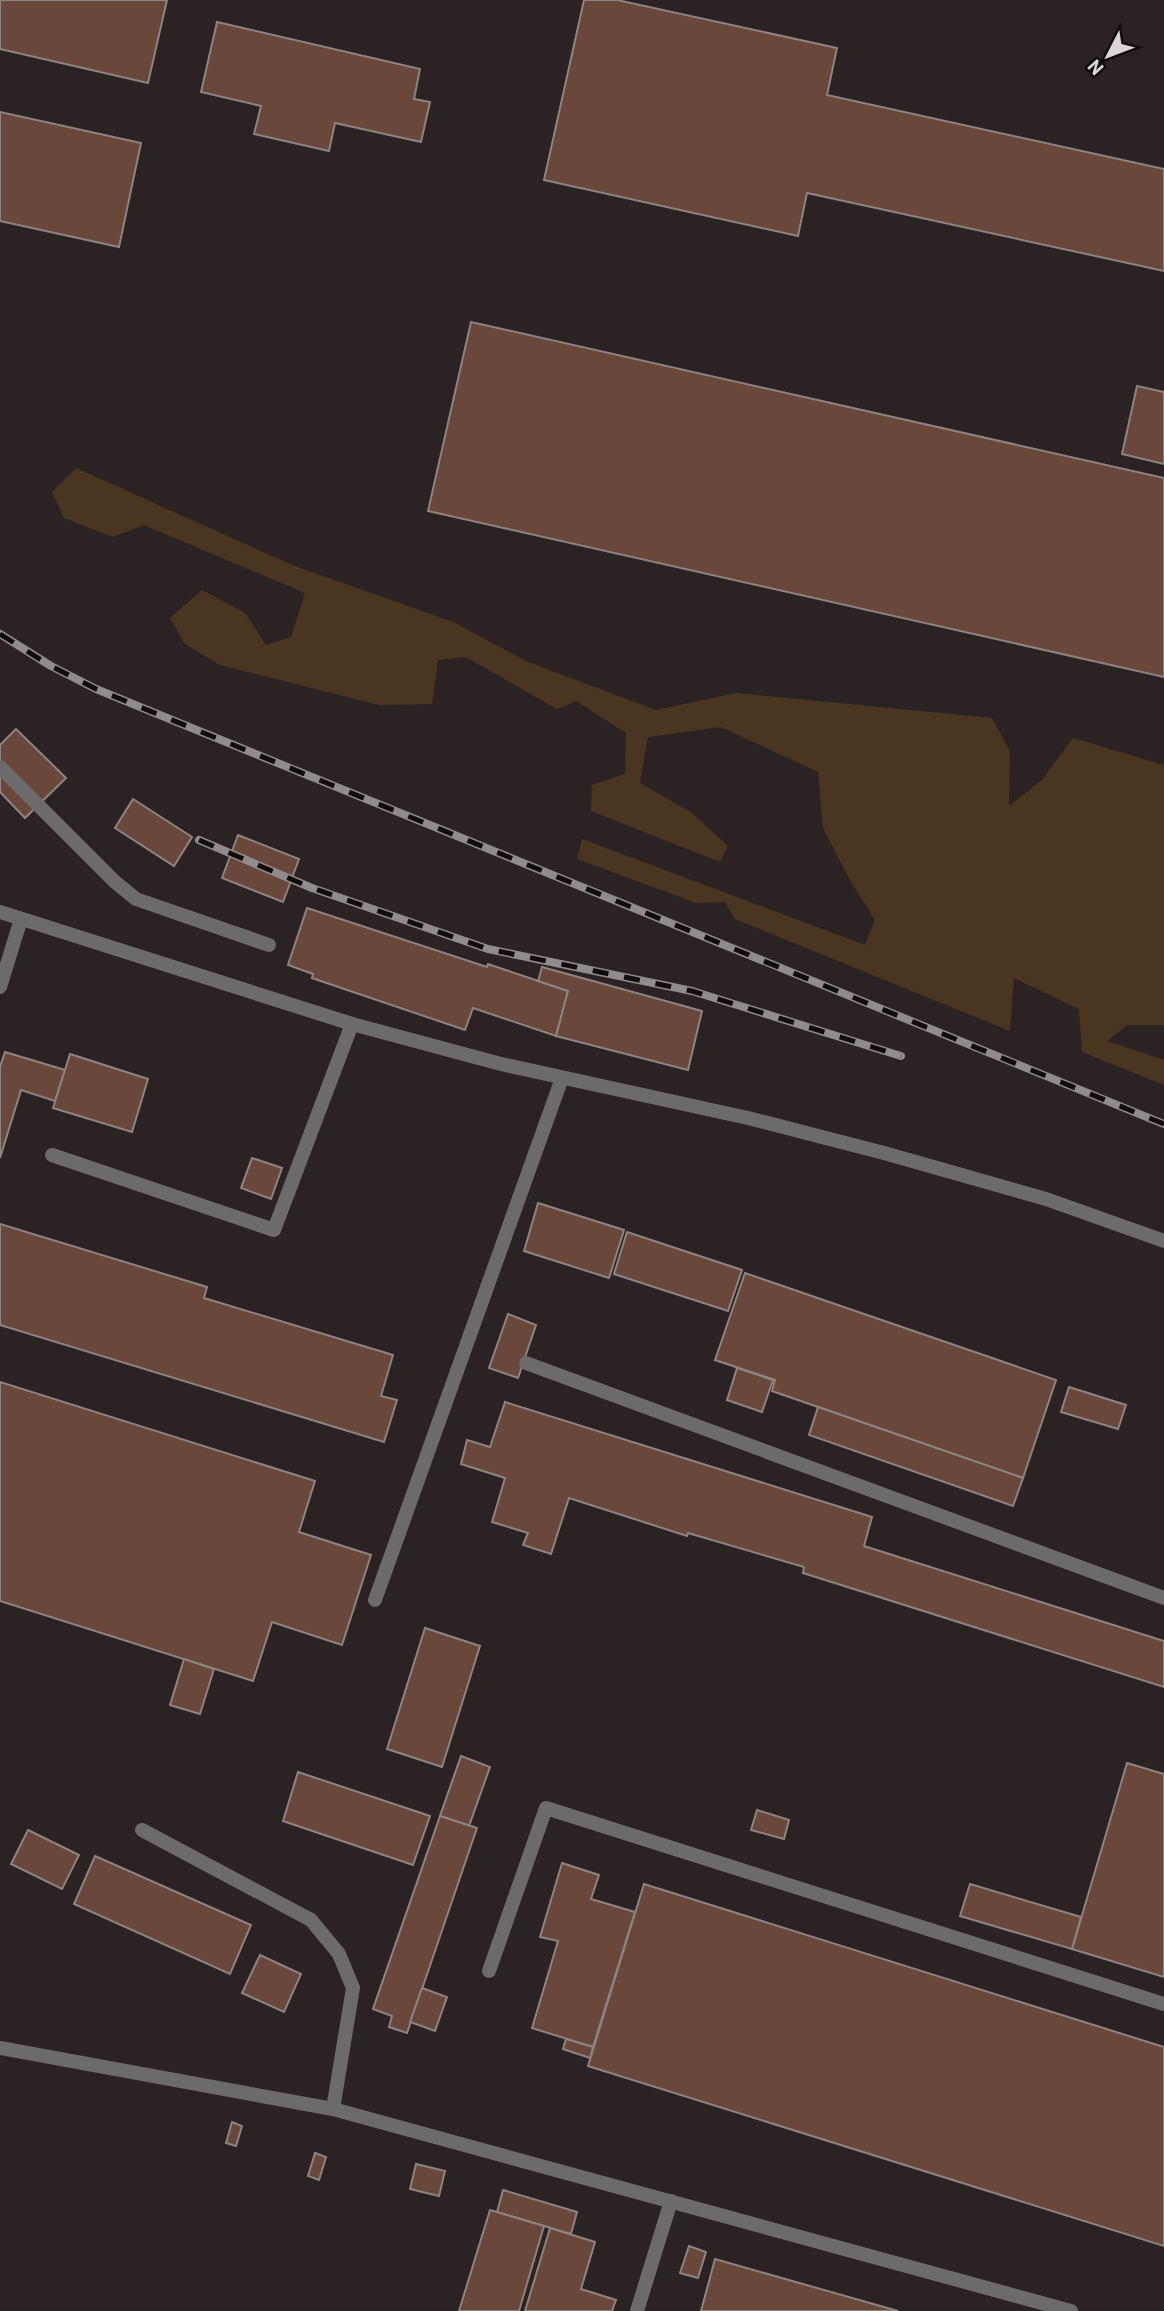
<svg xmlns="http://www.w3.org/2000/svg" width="1164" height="2311" font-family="Barlow,sans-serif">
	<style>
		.green { fill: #4a3620 }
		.building { fill: #69473b; stroke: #8d8481; stroke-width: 2 }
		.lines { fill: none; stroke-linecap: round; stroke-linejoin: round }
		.lane { stroke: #6d6a6c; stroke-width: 14 }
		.street { stroke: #6d6a6c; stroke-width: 14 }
		.rail-casing { stroke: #918b8b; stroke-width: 8 }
		.rail { stroke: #110d0d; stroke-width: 5; stroke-dasharray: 16; stroke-linecap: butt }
	</style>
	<rect width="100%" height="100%" fill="#2b2323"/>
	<path class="green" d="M76,468L292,565L453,622L528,662L656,710L737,693L992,718L1010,752L1009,806L1042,780L1073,738L1164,765V1025H1127L1107,1041L1164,1060V1085L1082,1052L1079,1009L1014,978L1010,1031L735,919L725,902L696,903L577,859L582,839L865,945L875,920L848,877L823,828L818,772L721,727L648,737L640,783L692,813L728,846L720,862L591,811L592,785L625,774L626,733L576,701L557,709L466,657L438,660L432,704L379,705L220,665L185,644L170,618L202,590L245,613L266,645L291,637L305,593L144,525L113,537L64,518L52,492Z"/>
	<g class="building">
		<path d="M0,0H167L148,83L0,49Z"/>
		<path d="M584,0H617L837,48L827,95L1164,169V271L807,193L798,236L544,180Z"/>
		<path d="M217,22L420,69L414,99L430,102L421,142L335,123L329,151L254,134L261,106L201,92Z"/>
		<path d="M0,112L141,143L119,247L0,221Z"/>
		<path d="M471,322L1164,478V677L428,511Z"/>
		<path d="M1137,386L1164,392V464L1122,454Z"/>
		<path d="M16,729L66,778L25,818L0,792V745Z"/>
		<path d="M133,799L192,837L174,866L115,828Z"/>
		<path d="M238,835L299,859L283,902L222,878Z"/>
		<path d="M307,908L487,967L488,964L568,991L556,1036L473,1008L465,1030L312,978L313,974L288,965Z"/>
		<path d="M542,967L702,1011L688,1070L556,1036L568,991L538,981Z"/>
		<path d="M5,1052L65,1070L55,1101L21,1090L0,1158V1067Z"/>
		<path d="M70,1054L148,1079L132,1132L53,1108Z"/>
		<path d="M252,1158L282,1168L271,1199L241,1188Z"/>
		<path d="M538,1203L624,1230L609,1278L524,1251Z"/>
		<path d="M0,1224L207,1287L204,1298L393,1355L381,1396L397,1400L384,1442L0,1325Z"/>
		<path d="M627,1232L742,1270L728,1311L614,1274Z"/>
		<path d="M745,1273L1056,1380L1023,1478L772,1391L775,1380L715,1360Z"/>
		<path d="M508,1314L536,1325L518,1378L489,1368Z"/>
		<path d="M737,1368L773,1380L762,1412L727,1400Z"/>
		<path d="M0,1382L315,1481L299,1532L371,1555L342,1645L272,1622L253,1681L0,1601Z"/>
		<path d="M1069,1387L1126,1405L1118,1429L1061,1412Z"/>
		<path d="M505,1402L872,1517L864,1546L1164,1641V1687L803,1573L804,1567L688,1533L687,1536L569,1498L551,1554L523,1545L528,1533L492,1522L505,1478L461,1464L467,1440L490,1447Z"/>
		<path d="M818,1407L1023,1478L1013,1506L809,1435Z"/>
		<path d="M425,1628L480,1646L442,1767L387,1749Z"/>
		<path d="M184,1659L214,1669L200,1714L170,1705Z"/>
		<path d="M461,1756L490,1767L469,1826L440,1816Z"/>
		<path d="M1127,1763L1164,1774V1977L1072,1949Z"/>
		<path d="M298,1772L430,1816L413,1865L283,1821Z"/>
		<path d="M757,1810L789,1820L784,1839L751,1830Z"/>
		<path d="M440,1816L477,1828L407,2033L389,2027L392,2016L373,2009Z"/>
		<path d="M28,1830L79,1855L62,1889L11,1864Z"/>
		<path d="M95,1856L251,1925L230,1974L74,1904Z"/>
		<path d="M562,1863L599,1875L591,1899L635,1912L593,2047L532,2028L558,1941L540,1937Z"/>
		<path d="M644,1884L1164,2047V2246L588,2066Z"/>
		<path d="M970,1884L1081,1917L1072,1949L960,1916Z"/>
		<path d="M260,1955L301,1974L284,2012L242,1993Z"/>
		<path d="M422,1988L447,1997L435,2031L410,2022Z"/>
		<path d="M566,2039L593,2047L590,2058L563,2049Z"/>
		<path d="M232,2122L242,2126L236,2146L226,2143Z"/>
		<path d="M315,2153L326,2157L319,2180L308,2176Z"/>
		<path d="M416,2164L445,2171L439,2196L410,2189Z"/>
		<path d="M503,2190L577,2212L571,2234L497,2212Z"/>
		<path d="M490,2210L544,2226L519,2311H459Z"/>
		<path d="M550,2228L595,2242L581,2289L616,2300L612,2311H525Z"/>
		<path d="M689,2246L706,2252L698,2278L680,2273Z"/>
		<path d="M715,2259L898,2311H701Z"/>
	</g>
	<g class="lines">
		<g class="lane">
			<path d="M0,767L114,881L136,899L269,945"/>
			<path d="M0,987L21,919"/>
			<path d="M52,1155L274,1230L352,1024"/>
			<path d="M526,1363L1164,1598"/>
			<path d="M375,1600L562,1078"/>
			<path d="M142,1830L311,1920L339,1954L353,1988L333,2109"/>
			<path d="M489,1971L546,1808L1164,2004"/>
			<path d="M0,2048L333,2109L1071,2311"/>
			<path d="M637,2311L671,2201"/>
		</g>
		<path class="street" d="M0,912L352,1024L501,1064L748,1118L884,1153L1046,1199L1164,1241"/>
		<g class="rail-casing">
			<g id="rail">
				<path d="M0,634L51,666L96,689L1164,1124"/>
				<path d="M199,840L312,888L488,949L692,991L901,1056"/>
			</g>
		</g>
		<use href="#rail" class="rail"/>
	</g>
	<g transform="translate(1108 56) rotate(228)" stroke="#110d0d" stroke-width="5" paint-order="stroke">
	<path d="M0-5L12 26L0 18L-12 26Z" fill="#dcd7d7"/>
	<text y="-10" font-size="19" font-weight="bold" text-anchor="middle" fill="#dcd7d7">N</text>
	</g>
</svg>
